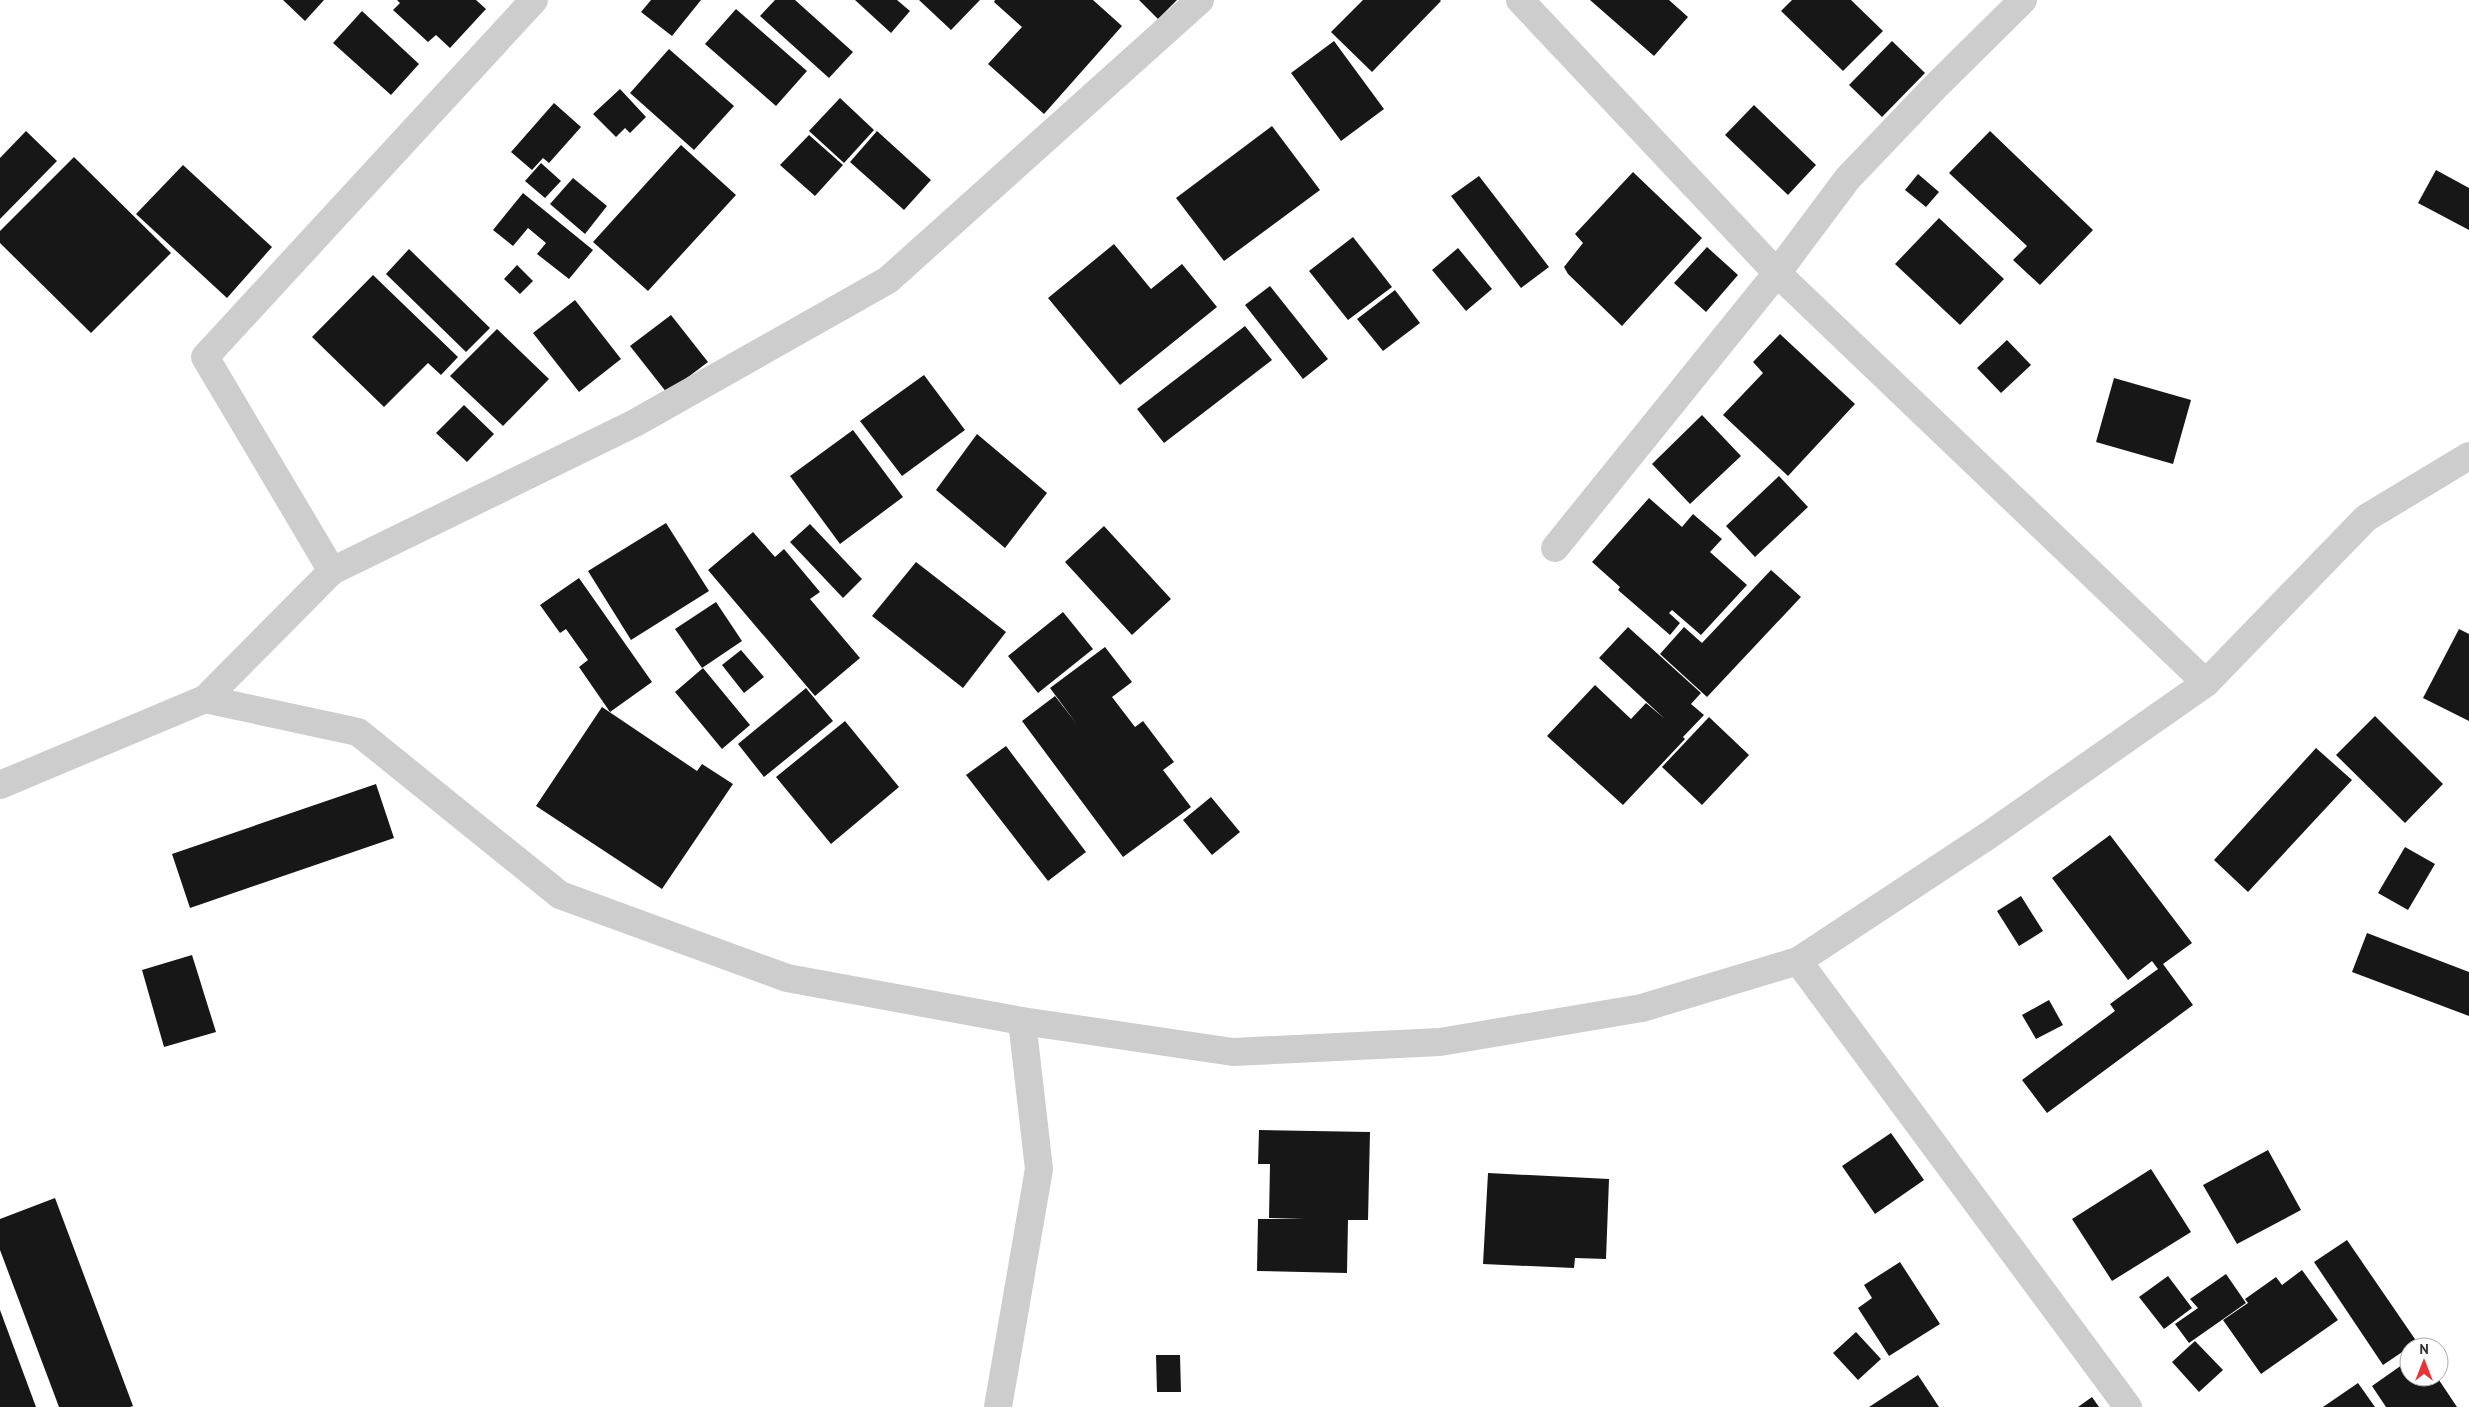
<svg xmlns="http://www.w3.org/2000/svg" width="2469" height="1407" font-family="'PT Sans',sans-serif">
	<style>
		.building { fill: #171717 }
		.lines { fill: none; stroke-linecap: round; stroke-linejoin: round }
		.minor { stroke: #cdcdcd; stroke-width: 28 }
	</style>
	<rect width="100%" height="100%" fill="#fff"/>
	<g class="building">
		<path d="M283,0H324L305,21Z"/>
		<path d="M397,0H476L486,9L450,48L436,35L428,42L393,10L400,3Z"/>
		<path d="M651,0H701L672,36L641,12Z"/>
		<path d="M775,0H795L853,52L829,78L760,16Z"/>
		<path d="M855,0H897L910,11L891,33Z"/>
		<path d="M919,0H980L951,30Z"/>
		<path d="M995,0H1093L1122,26L1044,114L988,64L1022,27L994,2Z"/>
		<path d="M1139,0H1177L1158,19Z"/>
		<path d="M1363,0H1440L1441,1L1372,72L1331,32Z"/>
		<path d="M1590,0H1669L1688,17L1654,56Z"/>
		<path d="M1792,0H1851L1883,31L1843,71L1781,11Z"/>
		<path d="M736,9L807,71L776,106L705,44Z"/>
		<path d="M362,11L419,64L391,95L333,43Z"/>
		<path d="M1334,41L1384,109L1341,141L1291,73Z"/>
		<path d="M1892,41L1925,73L1882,117L1849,85Z"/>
		<path d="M669,49L734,106L694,150L630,93Z"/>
		<path d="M620,89L646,117L630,133L625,128L616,137L593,114Z"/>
		<path d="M840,98L874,130L844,163L809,131Z"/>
		<path d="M554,103L581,127L549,163L543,158L532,170L511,152Z"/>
		<path d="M1754,105L1816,165L1788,195L1725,135Z"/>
		<path d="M1272,126L1320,190L1224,261L1176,198Z"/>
		<path d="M26,131L57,161L0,219V158Z"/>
		<path d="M877,131L931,180L904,210L850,162Z"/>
		<path d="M1990,131L2093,230L2040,285L2013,260L2027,246L1949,173Z"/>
		<path d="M809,135L843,165L815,196L780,165Z"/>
		<path d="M681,145L736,195L648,291L593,242Z"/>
		<path d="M74,157L171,253L91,333L0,243V231Z"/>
		<path d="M541,163L561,181L545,198L525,181Z"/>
		<path d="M183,165L272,247L227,298L136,214Z"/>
		<path d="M2436,170L2469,188V230L2418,203Z"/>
		<path d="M1633,172L1702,238L1622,326L1568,274L1564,267L1583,243L1575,234Z"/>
		<path d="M1918,174L1939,192L1926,207L1905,190Z"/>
		<path d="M1479,176L1549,267L1521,288L1451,196Z"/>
		<path d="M573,178L607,206L585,234L550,204Z"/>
		<path d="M523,193L593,250L569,279L537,254L546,243L528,228L513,246L493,230Z"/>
		<path d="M1939,218L2004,279L1960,325L1895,264Z"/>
		<path d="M1353,237L1392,287L1348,320L1309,271Z"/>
		<path d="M1114,244L1151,289L1182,264L1217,307L1120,385L1048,298Z"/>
		<path d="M1707,247L1738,275L1706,312L1674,283Z"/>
		<path d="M1458,248L1492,289L1466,311L1432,270Z"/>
		<path d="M409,249L490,328L466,352L386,274Z"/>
		<path d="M517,265L533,281L520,294L504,279Z"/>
		<path d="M373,275L458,357L441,375L428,363L384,407L312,337Z"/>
		<path d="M1270,286L1328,359L1303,379L1245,305Z"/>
		<path d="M1395,290L1420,323L1383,351L1357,319Z"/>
		<path d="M575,300L621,359L579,392L533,333Z"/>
		<path d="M671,315L708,362L667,393L630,346Z"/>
		<path d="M1245,326L1272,360L1164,443L1137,409Z"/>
		<path d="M497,329L549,379L503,426L450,376Z"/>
		<path d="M1780,334L1855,404L1788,476L1723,415L1763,373L1753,362Z"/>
		<path d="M2007,340L2031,365L2001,393L1977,368Z"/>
		<path d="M924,375L965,430L902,476L860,421Z"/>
		<path d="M2114,378L2191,400L2173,464L2096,442Z"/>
		<path d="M464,405L494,434L467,462L436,433Z"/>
		<path d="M1702,415L1741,456L1690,504L1652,464Z"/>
		<path d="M853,430L903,497L840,544L790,476Z"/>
		<path d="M977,434L1047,493L1005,548L936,490Z"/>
		<path d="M1779,476L1808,507L1755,557L1726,526Z"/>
		<path d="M1649,498L1682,527L1693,514L1722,539L1710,552L1747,585L1701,635L1672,610L1669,613L1680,623L1670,635L1618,590L1620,587L1592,562Z"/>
		<path d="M666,523L709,591L631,640L588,571Z"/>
		<path d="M810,524L862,579L843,598L790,542Z"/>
		<path d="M1104,526L1171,599L1132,635L1065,562Z"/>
		<path d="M753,532L775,557L784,549L820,592L810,599L860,658L815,696L708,570Z"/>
		<path d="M916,562L1006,632L963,688L872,616Z"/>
		<path d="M1771,570L1801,597L1707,697L1660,654L1684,627L1702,643Z"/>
		<path d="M579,578L652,682L610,712L579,667L588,660L566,629L560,633L540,605Z"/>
		<path d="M716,602L742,641L702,668L675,629Z"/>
		<path d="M1063,612L1093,649L1038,693L1008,656Z"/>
		<path d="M1628,627L1701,693L1691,704L1704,715L1683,737L1685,739L1623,805L1547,736L1595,685L1631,719L1646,703L1665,719L1599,658Z"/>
		<path d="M2459,629L2469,634V721L2423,698Z"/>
		<path d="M1105,647L1132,682L1112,697L1135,727L1143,721L1174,762L1163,770L1191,807L1123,857L1022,721L1055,696L1076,723L1050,688Z"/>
		<path d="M741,650L764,677L744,693L722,665Z"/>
		<path d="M703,668L750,725L722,749L675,692Z"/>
		<path d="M806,688L833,721L764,777L738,744Z"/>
		<path d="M602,707L697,771L702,764L733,784L662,889L536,806Z"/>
		<path d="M2375,716L2443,784L2405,823L2336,755Z"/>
		<path d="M1709,717L1749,755L1702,805L1662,767Z"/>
		<path d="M845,721L899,787L831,844L776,777Z"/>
		<path d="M1006,746L1086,852L1048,881L966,775Z"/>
		<path d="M2316,748L2352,780L2248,892L2214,860Z"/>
		<path d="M376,784L394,838L190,908L172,854Z"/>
		<path d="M1211,797L1240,832L1212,855L1183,820Z"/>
		<path d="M2110,835L2192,943L2163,964L2193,1005L2047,1113L2022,1080L2115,1011L2110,1004L2158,969L2152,961L2128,980L2052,878Z"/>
		<path d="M2405,847L2435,864L2408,910L2378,893Z"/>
		<path d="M2021,896L2043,931L2019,946L1997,911Z"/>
		<path d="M2367,933L2469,972V1016L2352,972Z"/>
		<path d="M192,955L216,1032L164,1047L142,970Z"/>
		<path d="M2049,1000L2063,1025L2036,1039L2022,1015Z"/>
		<path d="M1259,1130L1370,1132L1368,1220H1348L1347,1273L1257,1271L1258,1219H1304L1269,1218L1270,1164H1258Z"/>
		<path d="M1891,1133L1924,1180L1875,1214L1842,1166Z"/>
		<path d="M2268,1150L2301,1210L2237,1244L2203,1185Z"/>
		<path d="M2151,1169L2191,1232L2112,1281L2072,1219Z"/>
		<path d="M1488,1173L1609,1179L1606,1259L1575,1258L1574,1268L1483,1264Z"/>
		<path d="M55,1198L133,1406L130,1407H59L0,1250V1219Z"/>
		<path d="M2347,1240L2417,1342L2383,1365L2314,1262Z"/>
		<path d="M1900,1262L1940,1324L1889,1356L1858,1308L1872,1298L1864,1285Z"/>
		<path d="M2302,1270L2338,1320L2261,1374L2223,1320L2248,1303L2245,1299L2276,1277L2282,1285Z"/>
		<path d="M2226,1274L2246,1303L2189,1343L2175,1324L2198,1308L2190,1299Z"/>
		<path d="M2168,1276L2192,1308L2164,1329L2139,1297Z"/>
		<path d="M0,1310L36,1407H0Z"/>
		<path d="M1856,1332L1881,1359L1858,1380L1833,1353Z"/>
		<path d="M2195,1341L2223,1370L2199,1392L2172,1362Z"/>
		<path d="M1156,1355H1180L1181,1392H1157Z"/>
		<path d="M2409,1360V1377H2437L2457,1407H2386L2372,1386Z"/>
		<path d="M1918,1375L1939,1407H1869Z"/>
		<path d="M2358,1383L2375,1407H2323Z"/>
		<path d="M2092,1397L2099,1407H2078Z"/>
	</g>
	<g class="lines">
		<g class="minor">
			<path d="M1520,0L1777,273L2206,683"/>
			<path d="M1555,548L1777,273L1848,178L1935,87L2023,0"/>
			<path d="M332,571L205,357L534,0"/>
			<path d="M205,699L358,732L560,895L787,978L1022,1021L1233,1052L1440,1042L1642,1008L1798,961L1989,835L2206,683L2366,518L2469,456"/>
			<path d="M0,785L205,699L332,571L635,423L888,280L1200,0"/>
			<path d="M1798,961L2128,1407"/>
			<path d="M998,1407L1039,1169L1022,1021"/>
		</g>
	</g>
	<g transform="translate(2424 1362)"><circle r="24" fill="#ffffff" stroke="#acacac"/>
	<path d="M0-4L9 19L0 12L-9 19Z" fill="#e63439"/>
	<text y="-8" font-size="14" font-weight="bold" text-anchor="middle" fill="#303030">N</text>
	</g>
</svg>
